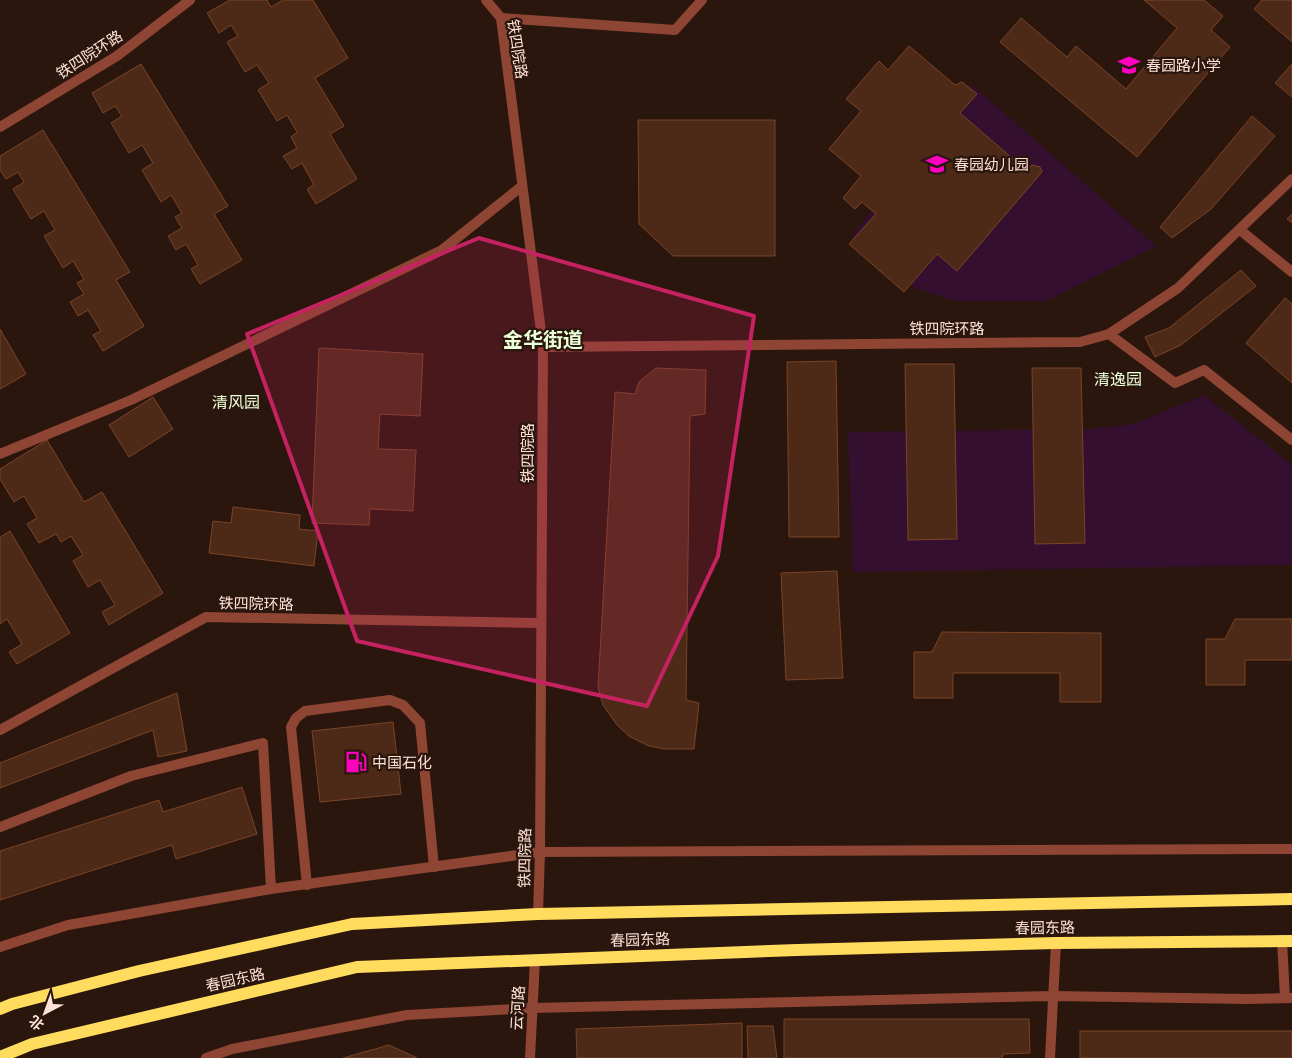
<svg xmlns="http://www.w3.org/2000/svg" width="1292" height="1058" font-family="'Golos Text','Noto Sans SC',sans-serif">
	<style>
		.green { fill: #340f30 }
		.building { fill: #4d2a17; stroke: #7b4426 }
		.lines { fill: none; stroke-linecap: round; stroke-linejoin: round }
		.service { stroke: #8e4533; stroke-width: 10 }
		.minor { stroke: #8e4533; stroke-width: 10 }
		.tertiary { stroke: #8e4533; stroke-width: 10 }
		.primary { stroke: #ffdc5d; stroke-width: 12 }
		.marked { fill: #c52261; fill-opacity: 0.2; stroke: #c52261; stroke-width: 4; stroke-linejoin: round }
		.labels { text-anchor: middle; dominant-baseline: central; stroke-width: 4.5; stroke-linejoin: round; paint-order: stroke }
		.street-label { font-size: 15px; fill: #ffe1d6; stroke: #2a160d }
		.poi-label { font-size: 15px; fill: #ffe1d6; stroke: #2a160d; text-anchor: start }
		.neighbourhood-label { font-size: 16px; fill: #ebffd8; stroke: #2a160d }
		.district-label { font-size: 20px; font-weight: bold; fill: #ebffd8; stroke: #2a160d }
	</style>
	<rect width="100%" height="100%" fill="#2a160d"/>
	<g class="green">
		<path d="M971,84L1156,246L1047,301H955L913,287L851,237Z"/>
		<path d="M1204,395L1292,465V565L853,572L848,432L1090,429L1134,424Z"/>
	</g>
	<g class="building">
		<path d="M230,0H267L271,7L283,0H313L348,58L315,78L344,126L330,134L357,179L316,204L307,189L314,185L302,163L292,169L283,156L297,148L291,137L297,132L287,115L277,121L258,90L269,83L257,65L245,72L227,42L238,36L231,25L219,33L207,13Z"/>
		<path d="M1144,0H1204L1223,16L1211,30L1230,47L1137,157L1000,42L1021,18L1067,57L1076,46L1126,89L1177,28Z"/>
		<path d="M1262,0H1292V42L1254,9Z"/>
		<path d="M909,46L955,85L962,82L977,94L960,113L1027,171L1032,165L1040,167L1042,172L957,271L937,254L904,292L849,244L876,214L862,202L855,209L843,198L861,176L829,149L861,111L846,99L879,61L888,70Z"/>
		<path d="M141,64L228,206L214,214L242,260L200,284L191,269L198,265L186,244L176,250L168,236L182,228L175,217L182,213L171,195L161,202L142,170L153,163L142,145L129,153L111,123L122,116L115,106L103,113L92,93Z"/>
		<path d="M1292,64V97L1275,83Z"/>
		<path d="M1252,116L1275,136L1211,209L1172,238L1160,227Z"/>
		<path d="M638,120H775V256H673L639,224Z"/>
		<path d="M43,130L130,272L116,280L144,326L103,351L93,335L101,331L88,310L78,316L70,302L84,294L77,283L84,279L73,261L63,268L44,236L55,230L44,211L31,219L13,189L24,182L18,172L6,179L0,170V156Z"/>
		<path d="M1292,214V223L1287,219Z"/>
		<path d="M1241,270L1256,286L1181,345L1155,357L1145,337L1169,328Z"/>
		<path d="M1285,298L1292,304V383L1246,343Z"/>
		<path d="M0,329L26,374L0,389Z"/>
		<path d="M319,348L423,354L420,416L380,414L378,449L416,450L413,511L370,509L369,525L312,523Z"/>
		<path d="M836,361L839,537H789L787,362Z"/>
		<path d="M905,364H954L957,539L908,540Z"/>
		<path d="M656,368L706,370L705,414L690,416L686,700L699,703L694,749H664L649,746L629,736L617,725L603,705L598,687L615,392L635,394L639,382Z"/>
		<path d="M1032,368H1081L1085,543L1035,544Z"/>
		<path d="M153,397L173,429L129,457L109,425Z"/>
		<path d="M47,440L84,502L102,492L163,593L109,625L102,612L115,605L100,580L88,587L73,561L83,555L71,536L61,542L56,534L39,543L27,524L37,518L24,496L14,502L0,479V469Z"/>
		<path d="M233,507L300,515L299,529L318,531L314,566L209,553L213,521L231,523Z"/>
		<path d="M10,531L70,633L17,664L9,652L22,644L7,619L0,624V537Z"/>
		<path d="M837,571L843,678L786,680L781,573Z"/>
		<path d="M1235,619H1292V660H1245V685H1206V639H1225Z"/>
		<path d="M942,632L1101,633V702H1060V673H953V698H914V652H932Z"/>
		<path d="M177,693L187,751L158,757L153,730L0,788V763Z"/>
		<path d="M393,722L401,794L320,802L312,731Z"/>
		<path d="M242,787L257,834L176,859L172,845L0,900V851L159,800L163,812Z"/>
		<path d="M784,1019H1029L1030,1053L1003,1054L1002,1058H784Z"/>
		<path d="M742,1023V1058H577L576,1029Z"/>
		<path d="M747,1026H773L777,1058H748Z"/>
		<rect x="1080" y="1031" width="212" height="27"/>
		<path d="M389,1045L417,1058H343Z"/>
	</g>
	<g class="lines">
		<g class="service">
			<path d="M501,18L675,30L702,0"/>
			<path d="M1240,230L1292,272"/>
			<path d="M1109,334L1175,383L1204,370L1292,440"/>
			<path d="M0,454L131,400L442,250L522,186"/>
			<path d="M307,885L291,727L296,718L305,711L390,700L403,705L420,723L434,867"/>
		</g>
		<g class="minor">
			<path d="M486,0L501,18L543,347L540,852L538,914"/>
			<path d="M0,127L117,56L190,0"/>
			<path d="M543,347L1080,342L1109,334L1178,288L1292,179"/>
			<path d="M0,730L206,617L541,623"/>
			<path d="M0,827L131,776L263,743L271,889"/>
			<path d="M1050,1058L1056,943"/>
		</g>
		<g class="tertiary">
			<path d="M1282,940L1285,998"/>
			<path d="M0,947L68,925L271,889L540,852L1292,849"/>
			<path d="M206,1058L232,1049L407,1015L532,1008L1053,996L1247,999L1292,998"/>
			<path d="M530,1058L535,960"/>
		</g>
		<g class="primary">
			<path d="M0,1009L12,1004L139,971L352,924L538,914L1292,899"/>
			<path d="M0,1057L32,1044L357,967L797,950L1056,943L1292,941"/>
		</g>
	</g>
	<path class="marked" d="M479,238L754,316L718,556L647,706L357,641L247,334Z"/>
	<defs>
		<g id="school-bare" transform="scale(1.725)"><path d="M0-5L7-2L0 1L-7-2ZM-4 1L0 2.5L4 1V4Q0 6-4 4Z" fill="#ff02be" stroke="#2a160d" stroke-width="2.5" paint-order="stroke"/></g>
		<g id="fuel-bare" transform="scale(1.725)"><path d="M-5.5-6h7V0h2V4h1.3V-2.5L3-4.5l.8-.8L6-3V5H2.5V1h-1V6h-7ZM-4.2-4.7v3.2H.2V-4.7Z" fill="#ff02be" stroke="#2a160d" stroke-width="2.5" paint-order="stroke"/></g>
	</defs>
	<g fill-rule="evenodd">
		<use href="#school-bare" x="1129" y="65"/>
		<use href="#school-bare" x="937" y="164"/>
		<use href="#fuel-bare" x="356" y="762"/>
	</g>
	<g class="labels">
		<g class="street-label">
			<text transform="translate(518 49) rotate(81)">铁四院路</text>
			<text transform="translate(89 54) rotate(-33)">铁四院环路</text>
			<text x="947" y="328">铁四院环路</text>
			<text transform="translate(527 453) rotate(-90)">铁四院路</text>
			<text transform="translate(256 603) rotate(1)">铁四院环路</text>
			<text transform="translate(524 858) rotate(-89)">铁四院路</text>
			<text transform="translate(1045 927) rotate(-1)">春园东路</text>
			<text transform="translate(640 939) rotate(-2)">春园东路</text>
			<text transform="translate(235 979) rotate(-13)">春园东路</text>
			<text transform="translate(517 1008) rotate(-87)">云河路</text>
		</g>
		<g class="poi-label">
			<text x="1146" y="65">春园路小学</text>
			<text x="954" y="164">春园幼儿园</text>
			<text x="372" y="762">中国石化</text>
		</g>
		<g class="neighbourhood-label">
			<text x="1118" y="379">清逸园</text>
			<text x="236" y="402">清风园</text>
		</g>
		<g class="district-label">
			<text x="543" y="339">金华街道</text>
		</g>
	</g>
	<g transform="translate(45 1013) rotate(221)" stroke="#2a160d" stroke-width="4" paint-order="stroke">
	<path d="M0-4L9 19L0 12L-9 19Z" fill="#ffe1d6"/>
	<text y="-8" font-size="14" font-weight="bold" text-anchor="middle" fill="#ffe1d6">北</text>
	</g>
</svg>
